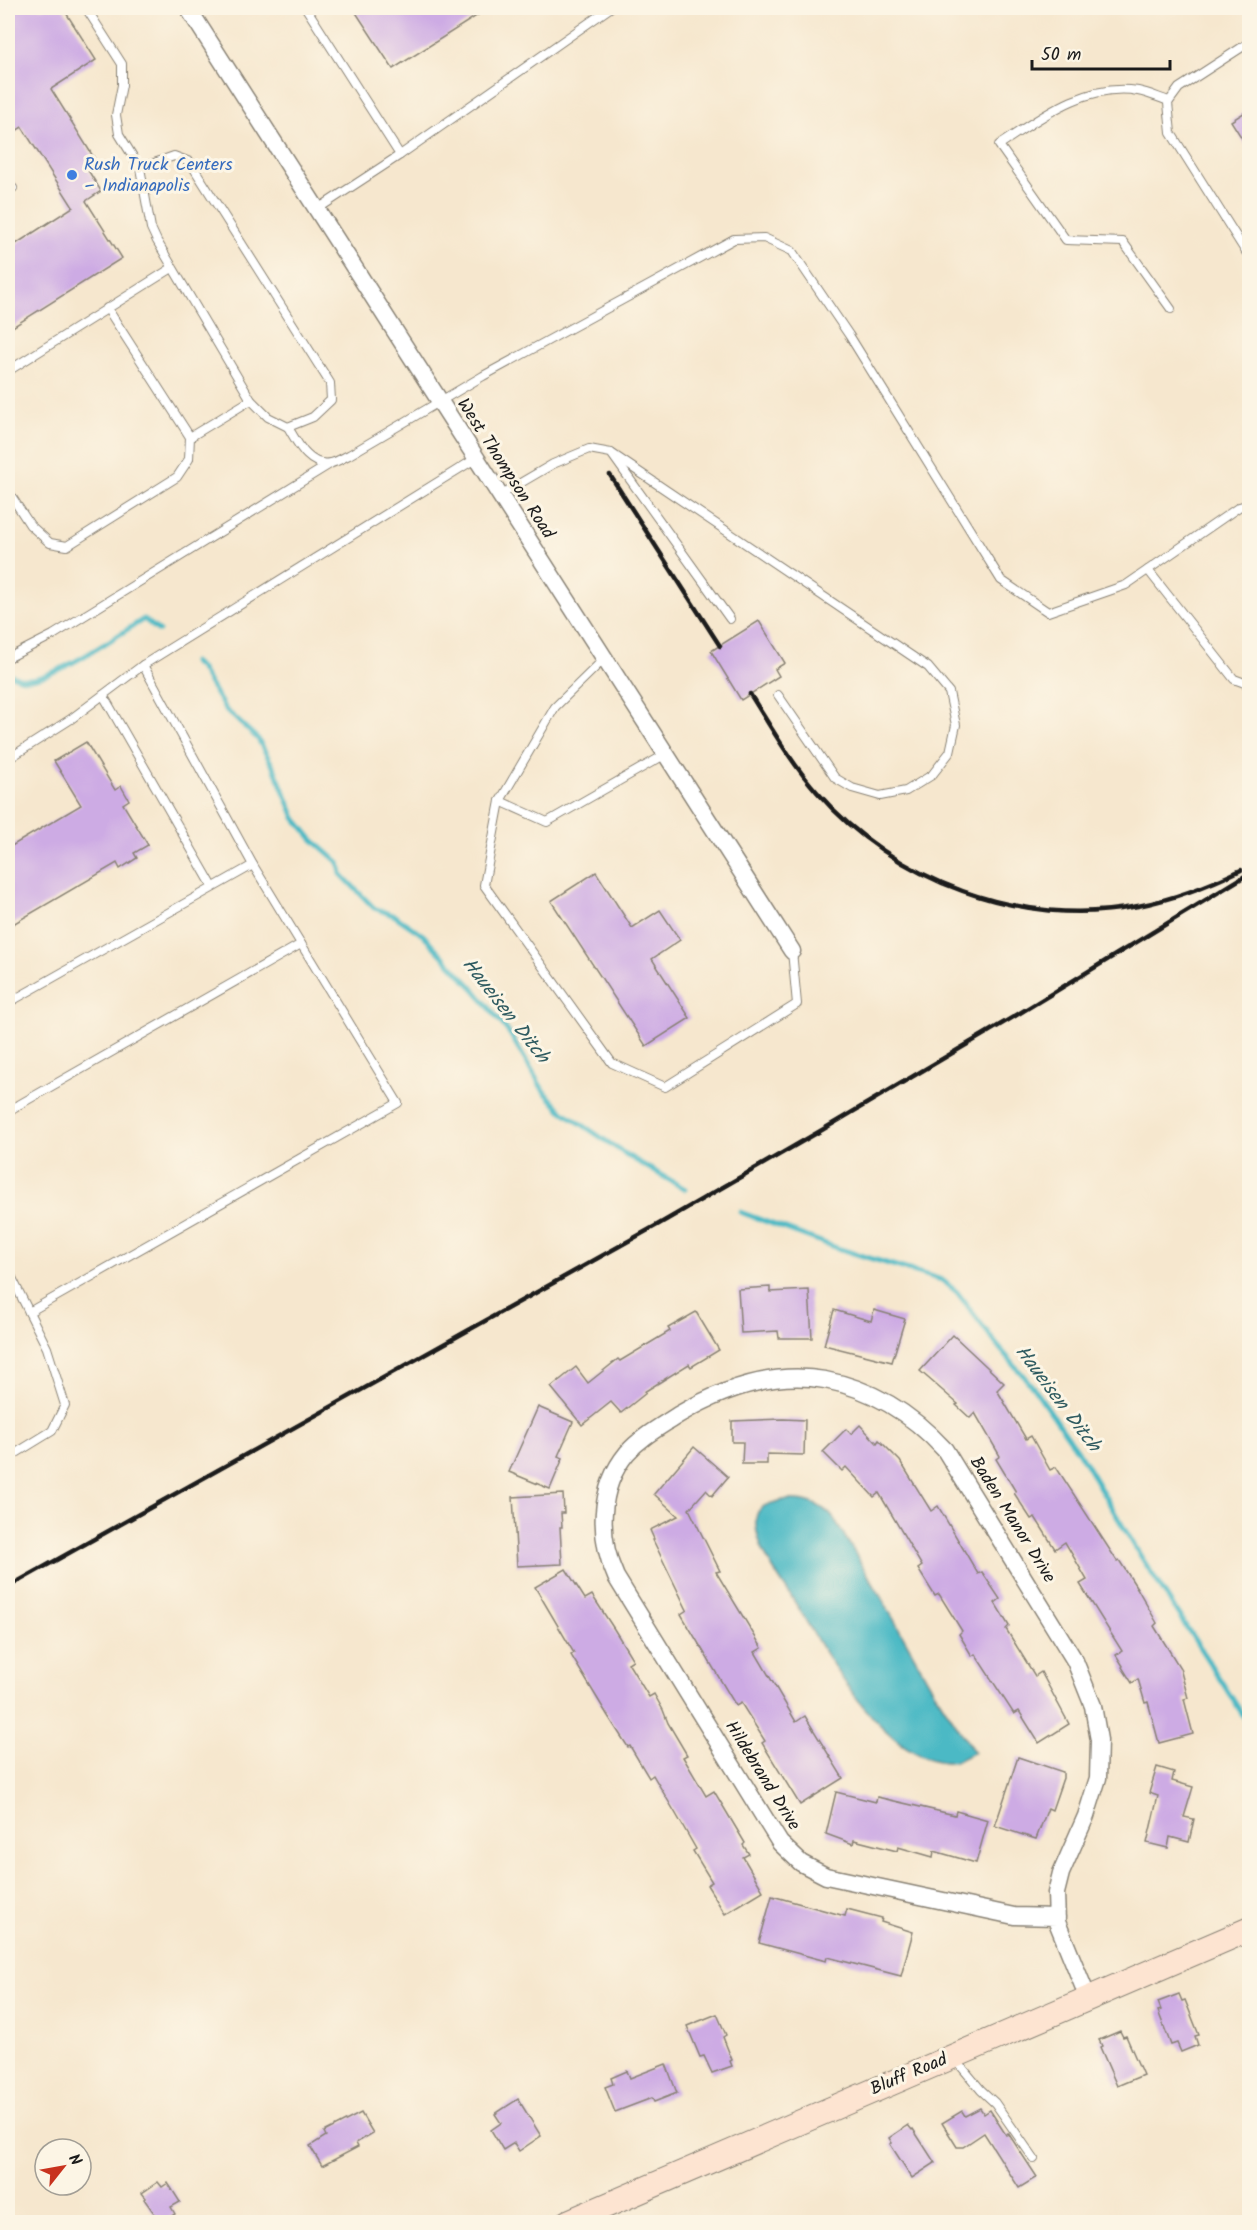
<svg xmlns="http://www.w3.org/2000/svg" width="1257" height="2230" font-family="Kalam,sans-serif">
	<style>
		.water { fill: #4bb9c5; stroke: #346a70; stroke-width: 1.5 }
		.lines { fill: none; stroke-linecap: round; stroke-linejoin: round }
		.stream { stroke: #4bb9c5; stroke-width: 5 }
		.building { fill: #cdabe4 }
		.service-casing { stroke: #898275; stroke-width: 10 }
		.minor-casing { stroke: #898275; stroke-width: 19 }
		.secondary-casing { stroke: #898275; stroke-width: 26 }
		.service { stroke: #fff; stroke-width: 8 }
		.minor { stroke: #fff; stroke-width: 16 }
		.secondary { stroke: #fde4d1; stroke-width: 24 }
		.rail { stroke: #1c1c1c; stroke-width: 4.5 }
		.shop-dot { fill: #3f7fe0; stroke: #fcf5e5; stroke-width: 2 }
		.labels { text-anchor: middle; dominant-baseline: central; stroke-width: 6; stroke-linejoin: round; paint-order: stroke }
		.shop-label { font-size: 18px; fill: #366cbe; stroke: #fcf5e5; text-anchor: start }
		.street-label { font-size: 18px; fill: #1c1c1c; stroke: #fcf5e5 }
		.water-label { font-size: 20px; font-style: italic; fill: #2f5b60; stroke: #fcf5e5 }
	</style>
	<rect width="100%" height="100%" fill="#fcf5e5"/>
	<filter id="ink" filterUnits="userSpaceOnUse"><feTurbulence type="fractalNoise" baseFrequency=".0167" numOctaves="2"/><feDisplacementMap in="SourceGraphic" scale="12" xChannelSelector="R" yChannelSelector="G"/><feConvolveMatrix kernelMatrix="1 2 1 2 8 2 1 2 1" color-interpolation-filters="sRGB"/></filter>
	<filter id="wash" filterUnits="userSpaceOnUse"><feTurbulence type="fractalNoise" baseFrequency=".008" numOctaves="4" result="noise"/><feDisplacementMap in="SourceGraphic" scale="24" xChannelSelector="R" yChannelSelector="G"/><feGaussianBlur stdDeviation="1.35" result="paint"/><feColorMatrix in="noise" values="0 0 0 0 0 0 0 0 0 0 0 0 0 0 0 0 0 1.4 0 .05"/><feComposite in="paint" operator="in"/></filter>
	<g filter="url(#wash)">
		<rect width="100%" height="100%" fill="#f6e7ce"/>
		<path class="water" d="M784,1500C805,1499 822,1503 835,1520L880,1595L934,1691L974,1752C965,1757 956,1763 945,1762C882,1757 825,1653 796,1604C782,1582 753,1545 756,1518C758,1504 773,1503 784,1500Z"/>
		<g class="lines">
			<g class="stream">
				<path d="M193,662L200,668L225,709L258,739L275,770L295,818L312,839L339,863L341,874L374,908L395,916L423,935L475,990L510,1034L543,1090L561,1110L628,1156L685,1189"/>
				<path d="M8,674C13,675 20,679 25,679C53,681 119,634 144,619L159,631"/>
				<path d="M740,1212L840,1249L942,1280L957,1292L997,1345L1033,1387L1078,1451L1140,1555L1250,1726"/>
			</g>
		</g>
		<g id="blocks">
			<g class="building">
				<path d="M8,8H63L96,60L51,89L96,161L86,167L101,191L86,201L122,258L8,330V249L73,207L22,127L8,136Z"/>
				<path d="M353,8H489L393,69Z"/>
				<path d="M1250,109V151L1231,121Z"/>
				<path d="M759,621L785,663L775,669L779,676L741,700L711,651Z"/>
				<path d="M86,742L115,790L121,786L129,800L123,804L148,845L134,853L137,858L120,869L117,863L8,927V848L81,805L54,761Z"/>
				<path d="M596,872L632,928L660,910L680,940L652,959L690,1018L646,1046L551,901Z"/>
				<path d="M770,1287V1292L809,1290L812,1338H779L778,1331L741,1333L738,1289Z"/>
				<path d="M834,1310L871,1321L874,1310L905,1319L892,1362L824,1345Z"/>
				<path d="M696,1312L719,1350L691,1367L689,1364L644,1392L646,1393L621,1413L611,1402L582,1425L551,1387L576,1367L588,1383L618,1359L620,1361L670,1331L668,1328Z"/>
				<path d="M953,1335L1004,1383L997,1390L1026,1439L1031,1436L1050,1470L1056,1467L1117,1561L1119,1560L1137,1588L1157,1623L1154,1626L1180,1668L1188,1698L1184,1699L1193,1734L1159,1743L1148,1702L1145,1703L1138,1679L1132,1683L1122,1667L1123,1666L1116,1655L1122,1651L1080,1584L1087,1580L1065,1542L1055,1549L1035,1517L1031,1519L1014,1493L1016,1492L996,1459L1000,1456L975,1413L970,1418L956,1405L958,1404L920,1371Z"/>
				<path d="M538,1407L573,1422L558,1456L563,1458L550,1489L509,1472Z"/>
				<path d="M783,1419L805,1420L804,1455L767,1454V1464H742L743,1442H732V1421Z"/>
				<path d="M860,1425L877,1443L879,1440L900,1461L931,1511L938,1506L978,1574L982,1572L1000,1599L995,1603L1009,1626L1006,1629L1035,1676L1041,1672L1069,1724L1039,1743L1019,1711L1014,1714L975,1654L972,1656L959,1634L962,1631L939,1594L935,1596L918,1569L922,1566L879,1493L874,1497L846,1467L842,1471L823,1452L846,1429L851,1434Z"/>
				<path d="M694,1447L728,1477L712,1496L706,1490L689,1509L720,1571L716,1572L762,1648L755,1652L796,1722L805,1716L843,1778L800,1805L762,1743L765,1741L741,1703L736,1706L681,1614L687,1610L653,1540L654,1539L650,1530L678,1516L654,1494Z"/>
				<path d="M563,1494L564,1513H561L562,1527H560L562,1564L517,1566L513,1497Z"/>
				<path d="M566,1569L585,1599L592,1595L614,1629L633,1660L628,1663L649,1697L654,1694L663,1710L668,1723L687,1755L683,1757L706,1796L714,1791L745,1843L743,1845L749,1854L743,1857L763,1891L725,1914L707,1885L712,1882L693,1851L696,1849L676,1814L653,1775L649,1778L630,1746L628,1747L608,1716L571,1655L574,1653L535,1587Z"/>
				<path d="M1018,1757L1063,1772V1778L1052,1810L1048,1808L1036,1839L995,1826Z"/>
				<path d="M1157,1767L1174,1772L1172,1781L1193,1787L1184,1817L1194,1819L1189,1842L1170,1837L1168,1848L1147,1843L1158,1796L1149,1793Z"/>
				<path d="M836,1792L876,1802L877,1797L955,1815L956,1811L988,1820L976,1863L934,1851L933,1857L898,1847L897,1851L854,1840L853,1844L826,1834Z"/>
				<path d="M772,1896L845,1916L847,1909L882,1918L881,1922L913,1932L901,1976L827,1957L826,1961L759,1943Z"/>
				<path d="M1179,1994L1182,2001L1185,2000L1199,2035L1195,2036L1198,2045L1181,2052L1177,2043L1171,2045L1158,2011L1161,2010L1158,2002Z"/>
				<path d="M717,2014L726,2035L723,2037L732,2060L730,2061L732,2066L712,2073L704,2056L700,2057L687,2026Z"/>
				<path d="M1120,2031L1123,2037L1126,2036L1143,2075L1117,2086L1100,2047L1102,2046L1099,2040Z"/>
				<path d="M666,2064L677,2093L654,2102L652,2098L615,2112L605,2087L613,2084L611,2078L627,2071L630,2078Z"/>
				<path d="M518,2099L541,2136L519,2151L514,2143L503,2150L491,2130L501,2123L495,2114Z"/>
				<path d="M980,2108L984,2114L990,2110L1006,2135L1008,2133L1037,2177L1019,2188L984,2133L963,2147H957L942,2123L962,2111L965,2116Z"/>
				<path d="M361,2113L373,2133L356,2143L358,2147L322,2166L310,2146L326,2136L324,2132Z"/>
				<path d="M908,2125L912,2130L913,2129L935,2163L912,2178L890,2144L892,2143L889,2138Z"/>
				<path d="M158,2182L162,2187L168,2183L180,2202L171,2207L175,2214L161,2223L144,2199L146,2198L142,2193Z"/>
			</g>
		</g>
	</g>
	<g filter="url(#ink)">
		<use href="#blocks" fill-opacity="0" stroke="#898275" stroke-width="1.5"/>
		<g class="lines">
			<g class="service-casing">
				<g id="service">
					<path d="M86,8L122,64V85L116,115L119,134L140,168L151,228L157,241L251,400L268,417L288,427L313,417L331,400L330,383L190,162L174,156L140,168"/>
					<path d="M306,8L400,155L316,210"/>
					<path d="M1250,42L1179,88L1168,103L1171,133L1246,252H1250"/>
					<path d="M1169,101C1159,98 1149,93 1138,91C1086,82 1040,118 999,145L1066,240L1123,242L1171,309"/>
					<path d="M400,155L610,8"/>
					<path d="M8,191L13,188"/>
					<path d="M107,308L190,437"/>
					<path d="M8,371L172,268"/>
					<path d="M288,427C297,442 309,468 331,463C337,462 344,457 349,455L483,376L734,239L764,238L792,251L849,335L1001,580L1048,612L1126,585L1239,507L1250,504"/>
					<path d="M611,453L928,667L949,692L956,725L950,752L932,775L906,791L880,796L852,788L835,778L778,695"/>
					<path d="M8,491L30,525L50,543L67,546L177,477L189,459L190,437L251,400"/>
					<path d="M500,495L553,464L589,449L611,453L730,619"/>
					<path d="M1148,570L1234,679L1250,685"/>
					<path d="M8,658L53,635L330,464"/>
					<path d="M604,659L555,707L500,801L484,885L612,1063L665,1087L797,1004L792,951"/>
					<path d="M103,695L213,887"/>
					<path d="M8,759L71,719L143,665L475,459"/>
					<path d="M500,801L547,822L666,754"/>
					<path d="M8,1003L253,865L143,665"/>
					<path d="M8,1111L301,944"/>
					<path d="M8,1270L47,1348L65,1405L52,1431L8,1458"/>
					<path d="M29,1312L398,1103L253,865"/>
					<path d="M955,2059L981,2090L995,2103L1034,2159"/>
				</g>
			</g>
			<g class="minor-casing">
				<g id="minor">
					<path d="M188,8L792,951"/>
					<path d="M1057,1917L1014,1916L826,1876L801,1863L780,1843L616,1577C598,1538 598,1488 627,1453C641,1437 660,1427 678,1415C722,1389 774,1371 825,1380C873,1389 913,1415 945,1450L1075,1661L1093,1706L1099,1740L1098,1778L1086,1816L1061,1873L1056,1893L1057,1922L1088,1998"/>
				</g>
			</g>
			<g class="secondary-casing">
				<path id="secondary" d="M568,2222L1250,1929"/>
			</g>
			<use href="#service" class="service"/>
			<use href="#minor" class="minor"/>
			<use href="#secondary" class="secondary"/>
			<g class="rail">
				<path d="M610,475L720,646"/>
				<path d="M750,694C771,727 791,763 817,792C894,881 1021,929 1138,906C1174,899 1208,886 1241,870"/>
				<path d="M8,1587L659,1224L822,1130L1015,1016L1250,873"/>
			</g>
		</g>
	</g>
	<circle class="shop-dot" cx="72" cy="175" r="6"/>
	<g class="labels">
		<g class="shop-label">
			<text x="84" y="165">Rush Truck Centers<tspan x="84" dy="21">– Indianapolis</tspan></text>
		</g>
		<g class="street-label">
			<text transform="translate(505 469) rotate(57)">West Thompson Road</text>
			<text transform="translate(1012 1520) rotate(58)">Baden Manor Drive</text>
			<text transform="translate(762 1776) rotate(58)">Hildebrand Drive</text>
			<text transform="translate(909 2075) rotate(-23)">Bluff Road</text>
		</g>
		<g class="water-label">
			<text transform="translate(505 1011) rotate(52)">Haueisen Ditch</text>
			<text transform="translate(1057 1399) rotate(53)">Haueisen Ditch</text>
		</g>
	</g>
	<rect width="1257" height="2230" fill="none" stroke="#fcf5e5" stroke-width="30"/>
	<g transform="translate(63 2167) rotate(59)"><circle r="28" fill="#fcf5e5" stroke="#a29e95" stroke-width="1.5"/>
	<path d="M0-4.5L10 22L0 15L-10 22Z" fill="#c8321e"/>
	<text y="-9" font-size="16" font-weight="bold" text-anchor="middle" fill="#1c1c1c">N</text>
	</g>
	<path d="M1032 60v9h138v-9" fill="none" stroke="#1c1c1c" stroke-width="3"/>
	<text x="1041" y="60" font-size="18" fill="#1c1c1c" stroke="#fcf5e5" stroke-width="4.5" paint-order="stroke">50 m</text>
</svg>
